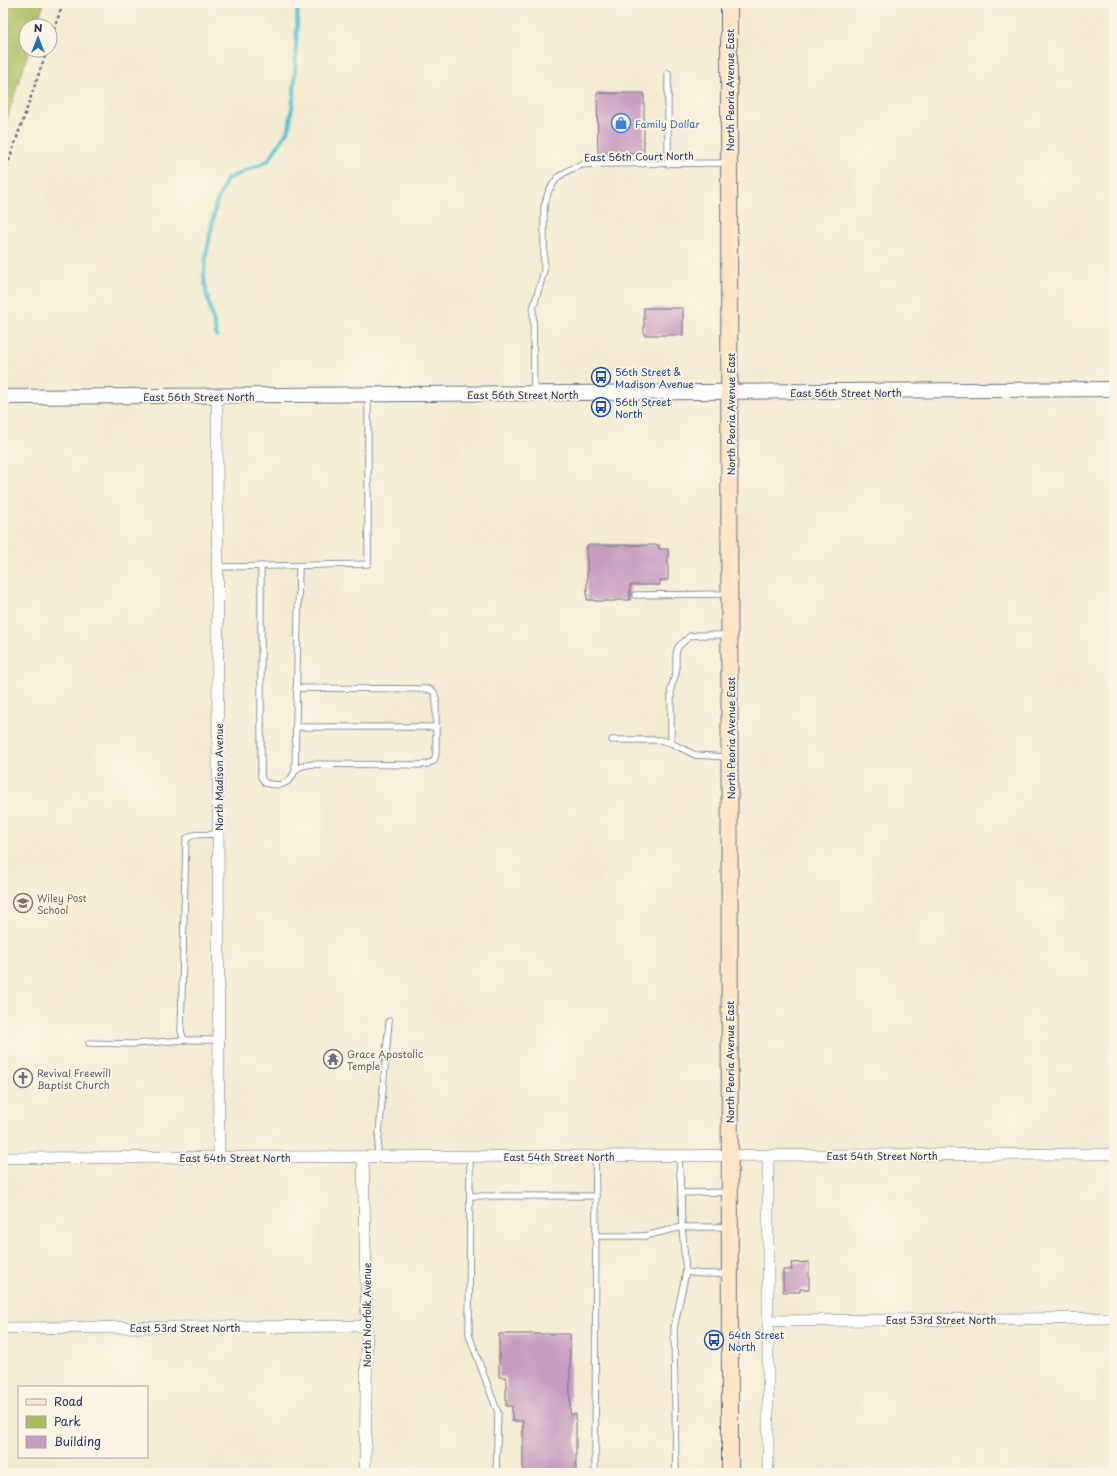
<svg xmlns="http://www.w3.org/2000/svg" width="1117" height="1476" font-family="'Playpen Sans',sans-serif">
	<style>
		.green { fill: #aabc60; stroke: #62765f }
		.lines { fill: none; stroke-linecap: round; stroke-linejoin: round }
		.stream { stroke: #59c5d2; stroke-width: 4 }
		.building { fill: #c79cbf }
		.service-casing { stroke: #677186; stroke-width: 7 }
		.minor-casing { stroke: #677186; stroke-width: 12 }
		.tertiary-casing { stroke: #677186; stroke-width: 16 }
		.secondary-casing { stroke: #677186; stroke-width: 18 }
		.path { stroke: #677186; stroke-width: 2.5; stroke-dasharray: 3 3; stroke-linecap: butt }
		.service { stroke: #fff; stroke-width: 5.5 }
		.minor { stroke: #fff; stroke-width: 11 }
		.tertiary { stroke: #fff; stroke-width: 14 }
		.secondary { stroke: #fee5c5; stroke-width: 16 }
		.labels { text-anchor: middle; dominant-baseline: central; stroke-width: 4; stroke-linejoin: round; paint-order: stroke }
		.street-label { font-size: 10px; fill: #1b2f5e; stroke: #fcf5e5 }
		.shop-label { font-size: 10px; fill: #366cbe; stroke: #fcf5e5; text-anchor: start }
		.transit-label { font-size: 10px; fill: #164399; stroke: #fcf5e5; text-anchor: start }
		.education-label { font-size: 10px; fill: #785e54; stroke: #fcf5e5; text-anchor: start }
		.worship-label { font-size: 10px; fill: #5b616d; stroke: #fcf5e5; text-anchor: start }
	</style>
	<rect width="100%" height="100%" fill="#fcf5e5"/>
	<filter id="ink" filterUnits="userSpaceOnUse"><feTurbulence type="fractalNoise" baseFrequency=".025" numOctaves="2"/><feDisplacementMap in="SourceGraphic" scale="8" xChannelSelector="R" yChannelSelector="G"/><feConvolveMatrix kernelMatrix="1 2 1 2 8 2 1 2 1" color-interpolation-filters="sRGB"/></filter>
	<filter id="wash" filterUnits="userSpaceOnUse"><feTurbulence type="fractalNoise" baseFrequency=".012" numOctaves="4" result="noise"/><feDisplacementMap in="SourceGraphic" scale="16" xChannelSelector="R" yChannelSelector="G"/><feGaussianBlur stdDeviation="0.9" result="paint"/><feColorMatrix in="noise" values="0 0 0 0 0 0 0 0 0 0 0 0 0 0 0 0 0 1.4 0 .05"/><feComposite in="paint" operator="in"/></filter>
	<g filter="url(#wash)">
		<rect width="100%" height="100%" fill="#f3ebd1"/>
		<path class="green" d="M3,3H44L36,26H26V50H29L3,131Z"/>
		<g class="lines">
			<path class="stream" d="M217,336L207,296L204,276L206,256L216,204L227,179L268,161L289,129L294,93L298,3"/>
		</g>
		<g id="blocks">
			<g class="building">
				<path d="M597,93H644V153L598,154Z"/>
				<rect x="644" y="308" width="39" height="27"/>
				<path d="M587,545H659V549H668V580H660V585H630V600H615V601H594V600H587Z"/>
				<path d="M809,1262V1289H800V1292H783V1270H792L791,1263Z"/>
				<path d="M499,1334H570V1414H576V1473H523V1421H512V1406H506V1377H499Z"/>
			</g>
		</g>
	</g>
	<g filter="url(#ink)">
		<use href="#blocks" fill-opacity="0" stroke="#677186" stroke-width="1"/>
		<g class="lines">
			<g class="service-casing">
				<g id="service">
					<path d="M668,73V164"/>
					<path d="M534,393L533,309L544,271V207L549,190L558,177L569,170L582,165L595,164L727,163"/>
					<path d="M261,566V777L265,783C276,786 285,786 292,777C294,773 295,769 300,767C303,765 308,765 313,764L419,765L427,764L434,761L436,754V699L434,692L428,689L296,688"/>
					<path d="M218,567L368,564V395"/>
					<path d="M635,595L727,594"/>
					<path d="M296,727H436"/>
					<path d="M612,740H661L671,743L695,755L727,757"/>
					<path d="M671,743V688L676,673V654L678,647L690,636L699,635H728"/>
					<path d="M295,771L299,566"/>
					<path d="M218,834L193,835L186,839L181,1031L184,1040H218"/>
					<path d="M89,1043L133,1044L184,1040"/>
					<path d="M470,1156L469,1335L498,1413L496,1473"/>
					<path d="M679,1156L681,1193L729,1192"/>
					<path d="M377,1157L389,1021"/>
					<path d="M681,1193L682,1227H729"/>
					<path d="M470,1196H596L595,1156"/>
					<path d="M596,1236H645L682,1227L686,1272L704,1274H729"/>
					<path d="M595,1473L596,1196"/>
					<path d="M676,1473L674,1328L686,1272"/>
				</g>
			</g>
			<g class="minor-casing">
				<g id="minor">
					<path d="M217,395L219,1158"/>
					<path d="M363,1157L367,1326L365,1473"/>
					<path d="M3,1158L1114,1154"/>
					<path d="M768,1321L1114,1318"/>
					<path d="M3,1328L367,1326"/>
					<path d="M768,1473V1156"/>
				</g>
			</g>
			<g class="tertiary-casing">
				<path id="tertiary" d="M3,397L1114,389"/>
			</g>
			<g class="secondary-casing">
				<path id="secondary" d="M729,3L730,1473"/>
			</g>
			<g class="path">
				<path d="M50,41L63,3"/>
				<path d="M3,178L47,50"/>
			</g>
			<use href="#service" class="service"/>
			<use href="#minor" class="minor"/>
			<use href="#tertiary" class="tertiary"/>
			<use href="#secondary" class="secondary"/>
		</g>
	</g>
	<defs>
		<g id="shop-ring" transform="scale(1)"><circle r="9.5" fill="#fcf5e5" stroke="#3f7fe0" stroke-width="1.5"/><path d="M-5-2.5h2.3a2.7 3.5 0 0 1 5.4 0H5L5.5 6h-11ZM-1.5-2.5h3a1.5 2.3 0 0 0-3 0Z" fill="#3f7fe0"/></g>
		<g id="bus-ring" transform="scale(1)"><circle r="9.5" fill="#fcf5e5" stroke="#1a4fb4" stroke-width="1.5"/><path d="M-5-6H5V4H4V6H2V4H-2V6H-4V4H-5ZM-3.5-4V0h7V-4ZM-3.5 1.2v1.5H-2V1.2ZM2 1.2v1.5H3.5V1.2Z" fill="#1a4fb4"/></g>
		<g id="school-ring" transform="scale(1)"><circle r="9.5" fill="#fcf5e5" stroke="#8d6e63" stroke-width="1.5"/><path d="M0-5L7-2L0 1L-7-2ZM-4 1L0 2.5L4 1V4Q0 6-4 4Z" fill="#8d6e63"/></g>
		<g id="temple-ring" transform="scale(1)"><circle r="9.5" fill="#fcf5e5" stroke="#6b7280" stroke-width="1.5"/><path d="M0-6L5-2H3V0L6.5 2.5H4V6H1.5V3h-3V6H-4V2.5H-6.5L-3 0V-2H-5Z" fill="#6b7280"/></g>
		<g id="church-ring" transform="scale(1)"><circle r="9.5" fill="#fcf5e5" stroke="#6b7280" stroke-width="1.5"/><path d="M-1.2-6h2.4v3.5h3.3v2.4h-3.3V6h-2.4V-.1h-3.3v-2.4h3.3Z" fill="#6b7280"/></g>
	</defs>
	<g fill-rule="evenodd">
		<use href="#shop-ring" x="621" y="123"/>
		<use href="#bus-ring" x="601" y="377"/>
		<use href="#bus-ring" x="601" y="407"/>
		<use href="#school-ring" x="23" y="903"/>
		<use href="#temple-ring" x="333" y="1059"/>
		<use href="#church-ring" x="23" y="1078"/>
		<use href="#bus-ring" x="714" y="1340"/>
	</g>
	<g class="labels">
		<g class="street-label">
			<text transform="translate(729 90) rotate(-90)">North Peoria Avenue East</text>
			<text transform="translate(639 156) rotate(-1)">East 56th Court North</text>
			<text x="846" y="392">East 56th Street North</text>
			<text x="523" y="394">East 56th Street North</text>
			<text x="199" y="396">East 56th Street North</text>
			<text transform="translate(730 414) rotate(-90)">North Peoria Avenue East</text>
			<text transform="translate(730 738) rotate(-90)">North Peoria Avenue East</text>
			<text transform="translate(218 777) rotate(-90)">North Madison Avenue</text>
			<text transform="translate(729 1062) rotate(-90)">North Peoria Avenue East</text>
			<text x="882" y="1155">East 54th Street North</text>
			<text x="559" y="1156">East 54th Street North</text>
			<text x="235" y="1157">East 54th Street North</text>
			<text transform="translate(366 1315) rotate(-90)">North Norfolk Avenue</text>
			<text x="941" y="1319">East 53rd Street North</text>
			<text x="185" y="1327">East 53rd Street North</text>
		</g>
		<g class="shop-label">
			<text x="635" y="123">Family Dollar</text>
		</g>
		<g class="transit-label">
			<text x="615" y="371">56th Street &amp;<tspan x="615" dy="12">Madison Avenue</tspan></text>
			<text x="615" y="401">56th Street<tspan x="615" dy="12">North</tspan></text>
			<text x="728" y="1334">54th Street<tspan x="728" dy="12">North</tspan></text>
		</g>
		<g class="education-label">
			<text x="37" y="897">Wiley Post<tspan x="37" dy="12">School</tspan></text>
		</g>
		<g class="worship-label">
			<text x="347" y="1053">Grace Apostolic<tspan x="347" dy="12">Temple</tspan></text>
			<text x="37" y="1072">Revival Freewill<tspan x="37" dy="12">Baptist Church</tspan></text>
		</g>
	</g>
	<rect width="1117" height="1476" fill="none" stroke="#fcf5e5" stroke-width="16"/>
	<rect x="18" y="1386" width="130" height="72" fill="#fcf5e5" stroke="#a2a6af"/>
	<rect x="26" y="1399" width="20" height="6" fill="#fee5c5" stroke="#a2a6af"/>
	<text x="54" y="1406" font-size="12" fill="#1b2f5e">Road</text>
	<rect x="26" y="1416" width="20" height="12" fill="#aabc60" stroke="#a2a6af"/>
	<text x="54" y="1426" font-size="12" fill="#1b2f5e">Park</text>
	<rect x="26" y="1436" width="20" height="12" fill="#c79cbf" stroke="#a2a6af"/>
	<text x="54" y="1446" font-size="12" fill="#1b2f5e">Building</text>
	<g transform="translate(38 38)"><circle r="19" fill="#fcf5e5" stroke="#a2a6af"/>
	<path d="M0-3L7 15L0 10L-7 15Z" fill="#1f6fb2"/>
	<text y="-6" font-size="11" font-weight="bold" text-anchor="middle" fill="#1b2f5e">N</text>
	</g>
</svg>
